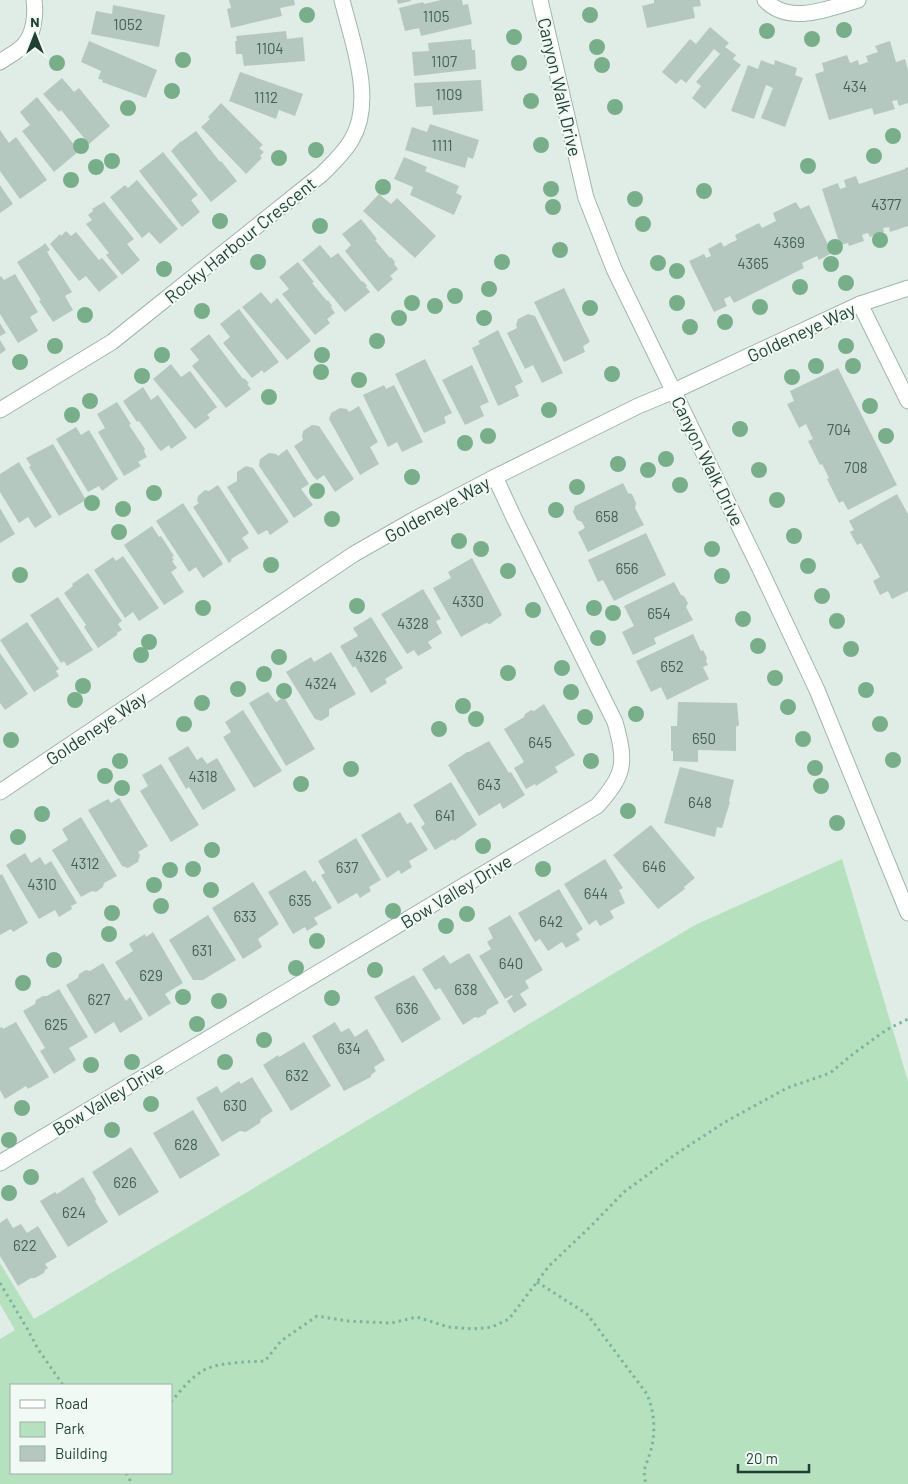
<svg xmlns="http://www.w3.org/2000/svg" width="908" height="1484" font-family="Barlow,sans-serif">
	<style>
		.green { fill: #b6e1bf; fill-rule: evenodd }
		.building { fill: #b5c8bf }
		.lines { fill: none; stroke-linecap: round; stroke-linejoin: round }
		.minor-casing { stroke: #a2b5ad; stroke-width: 17 }
		.tertiary-casing { stroke: #a2b5ad; stroke-width: 17 }
		.path { stroke: #7db49f; stroke-width: 3; stroke-dasharray: 2.5 4; stroke-linecap: butt }
		.minor { stroke: #fff; stroke-width: 15 }
		.tertiary { stroke: #fff; stroke-width: 15 }
		.tree { fill: #79ae8b }
		.labels { text-anchor: middle; dominant-baseline: central; stroke-width: 4; stroke-linejoin: round; paint-order: stroke }
		.number-label { font-size: 15px; fill: #446157 }
		.street-label { font-size: 18px; fill: #1f3f34; stroke: #f1f9f5 }
	</style>
	<rect width="100%" height="100%" fill="#e0ede6"/>
	<path class="green" d="M842,859L908,1081V1484H0V1339L15,1330L0,1304V1263L34,1319L695,925ZM171,1385V1473H11V1385Z"/>
	<g class="building">
		<path d="M229,0H294L295,5L280,8L282,16L231,28L227,9L231,8Z"/>
		<path d="M397,0H411V1L398,4Z"/>
		<path d="M441,0H462L463,5L468,4L472,24L421,36L419,28L405,31L399,8L423,2L424,4Z"/>
		<path d="M654,0H700L701,6L693,7L695,18L647,28L642,6L654,3Z"/>
		<path d="M113,5L165,15L159,47L91,34L96,11L112,14Z"/>
		<path d="M710,27L729,43L725,47L736,55L733,59L741,65L705,109L692,98L701,86L696,82L720,54L714,49L686,83L681,79L676,84L662,72L690,39L696,44Z"/>
		<path d="M286,31L287,39L303,37L305,61L244,66L242,54H236L235,41H237L236,36Z"/>
		<path d="M471,39L472,50H475L476,69L414,76L412,52L429,51L428,43Z"/>
		<path d="M89,41L157,70L146,98L102,82L103,80L98,79L101,71L81,62Z"/>
		<path d="M890,41L896,62L905,59L908,70V103L899,106L897,100L892,101L895,109L874,115L872,108L829,120L815,74L824,71L822,63L847,55L850,63L858,60L859,65L868,62L866,56L878,52L875,46Z"/>
		<path d="M761,60L774,65L775,60L797,68L795,75L803,78L785,127L761,118L773,88L766,85L754,119L731,111L748,65L758,69Z"/>
		<path d="M240,72L303,94L295,116L279,110L276,119L229,101Z"/>
		<path d="M62,78L74,92L79,88L110,126L89,144L61,110L59,112L43,94Z"/>
		<path d="M481,80L483,111L433,115L432,106L416,107L414,83Z"/>
		<path d="M37,97L79,151L54,172L22,131L30,125L20,112Z"/>
		<path d="M221,103L263,145L259,148L264,152L260,156L262,158L246,174L201,127L210,119L208,117Z"/>
		<path d="M430,124L479,140L473,159L468,157L465,168L405,150L412,127L427,132Z"/>
		<path d="M0,130L9,143L16,137L47,180L20,199L0,171Z"/>
		<path d="M196,131L220,162L221,161L237,181L211,202L171,151L181,141V142Z"/>
		<path d="M163,152L198,195L191,200L200,212L182,227L139,171Z"/>
		<path d="M404,157L427,167L425,171L459,186L456,193L462,196L454,215L410,195L413,187L394,179Z"/>
		<path d="M908,167V226L890,232L889,227L883,228L884,232L870,237L868,233L862,235L864,241L849,246L848,243L840,245L822,189L838,183L840,189L846,187L844,180L856,176L859,184L905,169V168Z"/>
		<path d="M137,180L178,229L160,244L149,232L142,238L110,197L125,185L128,188Z"/>
		<path d="M0,185L13,204L0,213Z"/>
		<path d="M379,194L391,204L397,198L436,236L415,258L363,211Z"/>
		<path d="M104,202L134,239L127,244L140,260L122,275L106,255L109,253L86,224L92,220L88,215L93,211L92,209Z"/>
		<path d="M796,202L800,209L809,205L832,253L819,260L817,256L802,263L804,268L734,303L730,296L724,299L727,306L714,312L689,261L704,254L706,258L711,256L708,249L721,242L724,247L730,243L737,240L735,235L759,223L762,228L776,221L773,213Z"/>
		<path d="M361,219L377,239L375,240L390,258L391,257L395,262L394,264L398,269L390,276L393,279L378,292L345,251L351,245L342,234Z"/>
		<path d="M66,231L71,236L76,232L99,260L102,258L118,277L99,292L86,276L79,281L50,244L60,234L61,236Z"/>
		<path d="M45,243L50,250L47,252L72,292L65,296L73,310L53,322L39,301L41,300L17,262L42,246Z"/>
		<path d="M320,245L331,258L338,253L362,282L363,281L367,286L366,287L370,292L345,312L302,260Z"/>
		<path d="M298,262L314,282L312,283L327,301L328,300L332,306L331,307L335,313L327,319L330,323L315,335L282,294L289,289L279,277Z"/>
		<path d="M15,274L38,312L30,317L38,331L18,343L0,314V277L1,276L4,280Z"/>
		<path d="M564,288L590,342L583,346L585,352L564,362L534,302Z"/>
		<path d="M261,292L271,304L277,298L311,341L287,360L242,307Z"/>
		<path d="M239,309L279,362L264,373L262,370L252,378L223,343L230,337L220,324Z"/>
		<path d="M528,314L535,316L563,373L542,383L533,365L525,369L507,333L517,328L516,325L518,319Z"/>
		<path d="M0,323L6,333L0,336Z"/>
		<path d="M498,330L523,382L515,386L519,396L498,406L472,348L480,344L478,341Z"/>
		<path d="M209,334L243,379L244,378L249,383L247,384L251,389L226,408L192,366L199,360L190,349Z"/>
		<path d="M0,340L6,350L0,354Z"/>
		<path d="M425,359L452,413L444,417L446,423L424,433L395,374Z"/>
		<path d="M171,364L181,377L190,371L217,407L207,415L210,418L195,429L153,379Z"/>
		<path d="M472,365L489,402L480,406L484,416L465,425L442,380Z"/>
		<path d="M838,368L897,485L848,510L843,501L839,503L827,479L829,478L822,464L820,465L808,441L813,439L806,424L799,428L787,404L794,401L790,391Z"/>
		<path d="M384,385L386,389L394,385L423,442L402,452L397,442L388,447L363,395Z"/>
		<path d="M143,387L151,400L158,395L187,438L171,449L169,445L161,451L158,448L139,421L137,422L123,401Z"/>
		<path d="M117,402L131,424L129,425L145,449L144,451L147,457L138,462L141,466L124,476L98,432L105,428L97,414Z"/>
		<path d="M359,406L378,442L370,447L379,464L360,475L329,419L331,413L340,408L347,409L349,412Z"/>
		<path d="M312,425L319,426L354,479L335,492L324,475L317,480L313,476L294,446L303,440L302,437L303,431Z"/>
		<path d="M76,427L81,435L89,430L118,479L102,491L99,486L88,492L56,439Z"/>
		<path d="M53,444L86,500L59,516L29,467L31,466L26,458Z"/>
		<path d="M287,449L309,484L301,489L313,505L294,518L259,466L260,459L269,453L276,454L278,456Z"/>
		<path d="M19,462L52,517L35,528L28,517L19,523L0,492V474Z"/>
		<path d="M246,466L253,468L289,522L270,535L267,530L258,535L227,487L237,481V472Z"/>
		<path d="M623,483L628,493L632,494L636,503L635,508L644,525L588,552L578,532L585,528L582,522L577,520L573,512L575,506Z"/>
		<path d="M218,485L249,533L242,538L249,548L231,559L232,560L229,563L193,507L199,503L197,501L198,496L205,490L209,491Z"/>
		<path d="M897,494L908,514V591L892,599L888,591L880,595L873,581L880,577L861,543L857,545L850,532L854,530L849,521Z"/>
		<path d="M183,503L223,564L203,578L196,567L189,572L156,521Z"/>
		<path d="M0,508L15,534L0,543Z"/>
		<path d="M152,526L159,537L161,536L174,556L172,557L174,560L172,561L177,568L171,572L184,592L164,605L124,545Z"/>
		<path d="M646,533L666,575L614,601L603,580L598,582L588,560Z"/>
		<path d="M123,556L159,608L139,621L133,612L125,618L94,570L113,557L116,561Z"/>
		<path d="M472,558L502,615L490,624L486,623L461,637L433,588L451,578L448,572Z"/>
		<path d="M88,573L122,621L118,624L122,630L117,633V635L98,648L84,627L86,625L64,593L73,586L72,584Z"/>
		<path d="M674,582L681,595L684,596L688,603L686,607L693,620L654,638L656,644L633,655L622,632L634,626L624,606Z"/>
		<path d="M423,589L441,619L436,621L442,633L428,642L432,648L418,656L414,650L407,654L381,614Z"/>
		<path d="M58,597L93,650L67,666L64,661L61,663L30,615Z"/>
		<path d="M371,617L403,668L385,679L387,683L371,693L355,666L353,668L340,646L358,636L353,628Z"/>
		<path d="M27,622L59,669L56,671L59,676L34,692L0,640Z"/>
		<path d="M693,634L701,651L703,650L707,658L706,661L708,665L703,667L709,679L667,700L661,687L651,692L636,661Z"/>
		<path d="M331,652L356,694L329,709V716L321,721L315,719L286,672L311,657L314,662Z"/>
		<path d="M0,653L28,694L5,710L0,703Z"/>
		<path d="M268,692L276,702L284,697L315,749L286,766L249,703Z"/>
		<path d="M678,702L737,703L739,725L736,727V751L698,750V762L673,761V751H671V726H677Z"/>
		<path d="M544,704L575,755L555,767L558,772L536,786L535,784L526,789L514,768L524,762L504,729L524,717L525,714L531,710L534,711Z"/>
		<path d="M243,710L282,771L254,788L223,737L231,732L225,722Z"/>
		<path d="M489,741L509,773L511,772L525,795L503,809L500,803L479,816L448,765L467,752H469Z"/>
		<path d="M188,746L197,760L202,757L207,764L217,758L236,790L203,810L189,787L186,789L168,758Z"/>
		<path d="M161,764L199,825L171,842L140,791L148,786L142,775Z"/>
		<path d="M680,767L734,780L729,801L730,802L722,828L717,827L715,837L664,823Z"/>
		<path d="M451,782L477,825L454,841L453,839L435,850L421,827L425,824L413,805Z"/>
		<path d="M119,798L148,846L138,852L140,855L138,862L128,868L122,866L88,810L108,799L111,803Z"/>
		<path d="M400,812L407,824L411,822L428,850L409,861L412,867L401,874L399,870L387,878L361,835Z"/>
		<path d="M81,817L117,876L104,883L103,887L96,892L92,891L81,897L52,850L68,840L62,829Z"/>
		<path d="M651,825L695,878L684,887L685,889L658,909L613,855Z"/>
		<path d="M356,838L381,880L369,887L371,891L360,898L357,893L338,904L321,875L325,873L318,861Z"/>
		<path d="M25,853L31,863L40,857L45,865L51,861L77,903L71,906L72,909L59,917L55,910L39,919L6,865Z"/>
		<path d="M605,859L623,888L619,890L625,903L610,911L614,918L600,926L596,920L589,925L564,884Z"/>
		<path d="M305,870L313,882L315,880L332,908L314,918L318,924L307,931L305,927L293,934L268,892Z"/>
		<path d="M2,874L28,923L13,932L11,929L0,935V875Z"/>
		<path d="M253,882L279,924L258,939L262,947L243,959L212,908Z"/>
		<path d="M559,889L583,929L576,934L580,940L566,948L562,942L548,951L540,939L535,942L518,913Z"/>
		<path d="M208,915L236,960L203,980H193L169,940Z"/>
		<path d="M510,915L543,970L525,981L529,988L520,994L527,1005L514,1013L507,1001L513,996L512,995L505,999L479,956L491,949L487,942L493,938L488,928Z"/>
		<path d="M153,932L183,983L165,994L171,1003L149,1017L115,962L133,951L129,944L145,934L146,937Z"/>
		<path d="M469,953L499,1003L487,1010L486,1014L478,1018L475,1017L463,1025L440,988L435,990L422,969L444,955L450,964Z"/>
		<path d="M103,963L126,1001L130,997L143,1019L120,1033L114,1022L95,1034L66,985L78,978L79,974L86,970L90,971Z"/>
		<path d="M414,975L441,1019L402,1043L374,997Z"/>
		<path d="M59,989L88,1037L69,1048L76,1060L54,1074L40,1051L45,1048L23,1011L35,1004L36,1000L43,996H47Z"/>
		<path d="M16,1022L49,1077L28,1089L26,1086L5,1099L0,1090V1028L2,1027L3,1029Z"/>
		<path d="M335,1022L341,1032L349,1028L355,1037L367,1029L385,1060L374,1067L376,1071L371,1075V1077L344,1091L312,1036Z"/>
		<path d="M304,1042L331,1086L291,1111L263,1065L278,1055L279,1057Z"/>
		<path d="M252,1077L273,1111L261,1119L260,1123L246,1132L240,1131L222,1142L196,1098L217,1086L221,1093L239,1081L241,1084Z"/>
		<path d="M193,1110L220,1155L180,1179L153,1133Z"/>
		<path d="M131,1147L159,1192L119,1216L92,1172Z"/>
		<path d="M83,1177L96,1199L95,1201L108,1222L68,1247L40,1201L55,1192L57,1194Z"/>
		<path d="M7,1218L13,1228L21,1224L27,1233L38,1226L57,1257L45,1264L48,1268L45,1270L44,1273L35,1278H31L18,1286L0,1256V1223Z"/>
	</g>
	<g class="lines">
		<g class="minor-casing">
			<g id="minor">
				<path d="M765,0C789,26 830,8 858,0"/>
				<path d="M0,62C7,57 17,52 23,46C34,35 36,15 34,0"/>
				<path d="M860,304L908,401"/>
				<path d="M674,391L860,304L908,288"/>
				<path d="M0,410L112,342L322,174C333,163 345,152 352,139C375,100 352,41 342,0"/>
				<path d="M0,1163L597,806C626,774 626,762 615,722L514,518L495,477"/>
			</g>
		</g>
		<g class="tertiary-casing">
			<g id="tertiary">
				<path d="M540,0L586,198L614,269L761,571L817,690L908,913"/>
				<path d="M0,792L354,554L417,518L495,477L638,406L674,391"/>
			</g>
		</g>
		<g class="path">
			<path d="M537,1282L587,1314L647,1394C655,1413 656,1434 650,1453C646,1467 642,1468 646,1484"/>
			<path d="M0,1283L28,1330L38,1349L63,1385"/>
			<path d="M171,1402C181,1390 192,1376 206,1369C221,1362 248,1362 265,1361L281,1341L317,1316L347,1321L391,1323L417,1317L448,1327L473,1329L492,1327L509,1319L549,1266L591,1226L624,1192L676,1154L725,1122L787,1088L830,1073L853,1054L886,1030L908,1019"/>
			<path d="M126,1473L132,1484"/>
		</g>
		<use href="#minor" class="minor"/>
		<use href="#tertiary" class="tertiary"/>
	</g>
	<g class="tree">
		<circle cx="307" cy="15" r="8"/>
		<circle cx="590" cy="15" r="8"/>
		<circle cx="844" cy="30" r="8"/>
		<circle cx="767" cy="31" r="8"/>
		<circle cx="514" cy="37" r="8"/>
		<circle cx="812" cy="39" r="8"/>
		<circle cx="597" cy="47" r="8"/>
		<circle cx="183" cy="60" r="8"/>
		<circle cx="57" cy="63" r="8"/>
		<circle cx="519" cy="63" r="8"/>
		<circle cx="602" cy="65" r="8"/>
		<circle cx="172" cy="91" r="8"/>
		<circle cx="531" cy="101" r="8"/>
		<circle cx="615" cy="107" r="8"/>
		<circle cx="128" cy="108" r="8"/>
		<circle cx="893" cy="136" r="8"/>
		<circle cx="541" cy="145" r="8"/>
		<circle cx="81" cy="146" r="8"/>
		<circle cx="316" cy="150" r="8"/>
		<circle cx="874" cy="156" r="8"/>
		<circle cx="279" cy="158" r="8"/>
		<circle cx="112" cy="161" r="8"/>
		<circle cx="808" cy="166" r="8"/>
		<circle cx="96" cy="167" r="8"/>
		<circle cx="71" cy="180" r="8"/>
		<circle cx="383" cy="187" r="8"/>
		<circle cx="551" cy="189" r="8"/>
		<circle cx="704" cy="191" r="8"/>
		<circle cx="635" cy="199" r="8"/>
		<circle cx="553" cy="207" r="8"/>
		<circle cx="220" cy="221" r="8"/>
		<circle cx="643" cy="224" r="8"/>
		<circle cx="320" cy="226" r="8"/>
		<circle cx="880" cy="240" r="8"/>
		<circle cx="835" cy="247" r="8"/>
		<circle cx="560" cy="250" r="8"/>
		<circle cx="258" cy="262" r="8"/>
		<circle cx="502" cy="262" r="8"/>
		<circle cx="658" cy="263" r="8"/>
		<circle cx="831" cy="264" r="8"/>
		<circle cx="164" cy="269" r="8"/>
		<circle cx="677" cy="271" r="8"/>
		<circle cx="846" cy="283" r="8"/>
		<circle cx="800" cy="287" r="8"/>
		<circle cx="489" cy="289" r="8"/>
		<circle cx="455" cy="296" r="8"/>
		<circle cx="412" cy="303" r="8"/>
		<circle cx="677" cy="303" r="8"/>
		<circle cx="435" cy="306" r="8"/>
		<circle cx="760" cy="307" r="8"/>
		<circle cx="590" cy="308" r="8"/>
		<circle cx="202" cy="311" r="8"/>
		<circle cx="85" cy="315" r="8"/>
		<circle cx="399" cy="318" r="8"/>
		<circle cx="484" cy="318" r="8"/>
		<circle cx="725" cy="322" r="8"/>
		<circle cx="690" cy="327" r="8"/>
		<circle cx="377" cy="341" r="8"/>
		<circle cx="55" cy="346" r="8"/>
		<circle cx="846" cy="346" r="8"/>
		<circle cx="162" cy="355" r="8"/>
		<circle cx="322" cy="355" r="8"/>
		<circle cx="20" cy="362" r="8"/>
		<circle cx="816" cy="366" r="8"/>
		<circle cx="853" cy="366" r="8"/>
		<circle cx="321" cy="372" r="8"/>
		<circle cx="612" cy="374" r="8"/>
		<circle cx="142" cy="376" r="8"/>
		<circle cx="792" cy="377" r="8"/>
		<circle cx="359" cy="380" r="8"/>
		<circle cx="269" cy="397" r="8"/>
		<circle cx="90" cy="401" r="8"/>
		<circle cx="870" cy="406" r="8"/>
		<circle cx="549" cy="410" r="8"/>
		<circle cx="72" cy="415" r="8"/>
		<circle cx="740" cy="429" r="8"/>
		<circle cx="488" cy="436" r="8"/>
		<circle cx="886" cy="436" r="8"/>
		<circle cx="465" cy="443" r="8"/>
		<circle cx="666" cy="459" r="8"/>
		<circle cx="618" cy="464" r="8"/>
		<circle cx="648" cy="470" r="8"/>
		<circle cx="759" cy="470" r="8"/>
		<circle cx="412" cy="477" r="8"/>
		<circle cx="680" cy="485" r="8"/>
		<circle cx="577" cy="487" r="8"/>
		<circle cx="317" cy="491" r="8"/>
		<circle cx="154" cy="493" r="8"/>
		<circle cx="777" cy="500" r="8"/>
		<circle cx="92" cy="503" r="8"/>
		<circle cx="123" cy="509" r="8"/>
		<circle cx="556" cy="510" r="8"/>
		<circle cx="332" cy="519" r="8"/>
		<circle cx="119" cy="532" r="8"/>
		<circle cx="794" cy="536" r="8"/>
		<circle cx="459" cy="541" r="8"/>
		<circle cx="481" cy="549" r="8"/>
		<circle cx="712" cy="549" r="8"/>
		<circle cx="271" cy="565" r="8"/>
		<circle cx="808" cy="566" r="8"/>
		<circle cx="508" cy="571" r="8"/>
		<circle cx="20" cy="575" r="8"/>
		<circle cx="722" cy="576" r="8"/>
		<circle cx="822" cy="596" r="8"/>
		<circle cx="357" cy="606" r="8"/>
		<circle cx="203" cy="608" r="8"/>
		<circle cx="594" cy="608" r="8"/>
		<circle cx="533" cy="610" r="8"/>
		<circle cx="613" cy="613" r="8"/>
		<circle cx="743" cy="619" r="8"/>
		<circle cx="837" cy="621" r="8"/>
		<circle cx="598" cy="638" r="8"/>
		<circle cx="149" cy="642" r="8"/>
		<circle cx="758" cy="646" r="8"/>
		<circle cx="851" cy="649" r="8"/>
		<circle cx="141" cy="655" r="8"/>
		<circle cx="279" cy="657" r="8"/>
		<circle cx="562" cy="668" r="8"/>
		<circle cx="508" cy="673" r="8"/>
		<circle cx="264" cy="674" r="8"/>
		<circle cx="775" cy="678" r="8"/>
		<circle cx="83" cy="686" r="8"/>
		<circle cx="238" cy="689" r="8"/>
		<circle cx="866" cy="690" r="8"/>
		<circle cx="284" cy="691" r="8"/>
		<circle cx="571" cy="692" r="8"/>
		<circle cx="75" cy="700" r="8"/>
		<circle cx="202" cy="703" r="8"/>
		<circle cx="463" cy="706" r="8"/>
		<circle cx="788" cy="707" r="8"/>
		<circle cx="636" cy="714" r="8"/>
		<circle cx="585" cy="717" r="8"/>
		<circle cx="476" cy="719" r="8"/>
		<circle cx="184" cy="724" r="8"/>
		<circle cx="880" cy="724" r="8"/>
		<circle cx="439" cy="729" r="8"/>
		<circle cx="803" cy="739" r="8"/>
		<circle cx="11" cy="740" r="8"/>
		<circle cx="893" cy="760" r="8"/>
		<circle cx="120" cy="761" r="8"/>
		<circle cx="591" cy="761" r="8"/>
		<circle cx="815" cy="768" r="8"/>
		<circle cx="351" cy="769" r="8"/>
		<circle cx="105" cy="776" r="8"/>
		<circle cx="301" cy="784" r="8"/>
		<circle cx="821" cy="786" r="8"/>
		<circle cx="122" cy="788" r="8"/>
		<circle cx="628" cy="811" r="8"/>
		<circle cx="42" cy="814" r="8"/>
		<circle cx="837" cy="823" r="8"/>
		<circle cx="18" cy="837" r="8"/>
		<circle cx="483" cy="846" r="8"/>
		<circle cx="212" cy="850" r="8"/>
		<circle cx="193" cy="869" r="8"/>
		<circle cx="543" cy="869" r="8"/>
		<circle cx="170" cy="870" r="8"/>
		<circle cx="154" cy="885" r="8"/>
		<circle cx="211" cy="890" r="8"/>
		<circle cx="161" cy="906" r="8"/>
		<circle cx="393" cy="911" r="8"/>
		<circle cx="112" cy="913" r="8"/>
		<circle cx="467" cy="914" r="8"/>
		<circle cx="446" cy="926" r="8"/>
		<circle cx="109" cy="934" r="8"/>
		<circle cx="317" cy="941" r="8"/>
		<circle cx="54" cy="960" r="8"/>
		<circle cx="296" cy="968" r="8"/>
		<circle cx="375" cy="970" r="8"/>
		<circle cx="23" cy="983" r="8"/>
		<circle cx="183" cy="997" r="8"/>
		<circle cx="332" cy="998" r="8"/>
		<circle cx="219" cy="1001" r="8"/>
		<circle cx="197" cy="1024" r="8"/>
		<circle cx="264" cy="1040" r="8"/>
		<circle cx="132" cy="1062" r="8"/>
		<circle cx="225" cy="1062" r="8"/>
		<circle cx="91" cy="1065" r="8"/>
		<circle cx="151" cy="1104" r="8"/>
		<circle cx="22" cy="1108" r="8"/>
		<circle cx="112" cy="1130" r="8"/>
		<circle cx="9" cy="1140" r="8"/>
		<circle cx="31" cy="1177" r="8"/>
		<circle cx="9" cy="1193" r="8"/>
	</g>
	<g class="labels">
		<g class="number-label">
			<text x="436" y="16">1105</text>
			<text x="128" y="24">1052</text>
			<text x="270" y="48">1104</text>
			<text x="444" y="61">1107</text>
			<text x="855" y="86">434</text>
			<text x="449" y="94">1109</text>
			<text x="266" y="97">1112</text>
			<text x="442" y="145">1111</text>
			<text x="886" y="204">4377</text>
			<text x="789" y="242">4369</text>
			<text x="753" y="263">4365</text>
			<text x="839" y="429">704</text>
			<text x="856" y="467">708</text>
			<text x="607" y="516">658</text>
			<text x="627" y="568">656</text>
			<text x="468" y="601">4330</text>
			<text x="659" y="613">654</text>
			<text x="413" y="623">4328</text>
			<text x="371" y="656">4326</text>
			<text x="672" y="666">652</text>
			<text x="321" y="683">4324</text>
			<text x="704" y="738">650</text>
			<text x="540" y="742">645</text>
			<text x="203" y="776">4318</text>
			<text x="489" y="784">643</text>
			<text x="700" y="802">648</text>
			<text x="445" y="815">641</text>
			<text x="85" y="863">4312</text>
			<text x="654" y="866">646</text>
			<text x="347" y="867">637</text>
			<text x="42" y="884">4310</text>
			<text x="596" y="893">644</text>
			<text x="300" y="900">635</text>
			<text x="245" y="916">633</text>
			<text x="551" y="921">642</text>
			<text x="202" y="950">631</text>
			<text x="511" y="963">640</text>
			<text x="151" y="975">629</text>
			<text x="466" y="989">638</text>
			<text x="99" y="999">627</text>
			<text x="407" y="1008">636</text>
			<text x="56" y="1024">625</text>
			<text x="349" y="1048">634</text>
			<text x="297" y="1075">632</text>
			<text x="235" y="1105">630</text>
			<text x="186" y="1144">628</text>
			<text x="125" y="1182">626</text>
			<text x="74" y="1212">624</text>
			<text x="25" y="1245">622</text>
		</g>
		<g class="street-label">
			<text transform="translate(560 87) rotate(77)">Canyon Walk Drive</text>
			<text transform="translate(240 240) rotate(-39)">Rocky Harbour Crescent</text>
			<text transform="translate(801 332) rotate(-25)">Goldeneye Way</text>
			<text transform="translate(708 461) rotate(64)">Canyon Walk Drive</text>
			<text transform="translate(437 509) rotate(-29)">Goldeneye Way</text>
			<text transform="translate(96 728) rotate(-34)">Goldeneye Way</text>
			<text transform="translate(456 891) rotate(-31)">Bow Valley Drive</text>
			<text transform="translate(108 1098) rotate(-31)">Bow Valley Drive</text>
		</g>
	</g>
	<rect x="10" y="1384" width="162" height="90" fill="#f1f9f5" stroke="#9dafa8"/>
	<rect x="20" y="1400" width="25" height="8" fill="#ffffff" stroke="#9dafa8"/>
	<text x="55" y="1409" font-size="15" fill="#1f3f34">Road</text>
	<rect x="20" y="1422" width="25" height="15" fill="#b6e1bf" stroke="#9dafa8"/>
	<text x="55" y="1434" font-size="15" fill="#1f3f34">Park</text>
	<rect x="20" y="1446" width="25" height="15" fill="#b5c8bf" stroke="#9dafa8"/>
	<text x="55" y="1459" font-size="15" fill="#1f3f34">Building</text>
	<g transform="translate(35 35)" stroke="#f1f9f5" stroke-width="4" paint-order="stroke">
	<path d="M0-4L9 19L0 12L-9 19Z" fill="#1f3f34"/>
	<text y="-8" font-size="14" font-weight="bold" text-anchor="middle" fill="#1f3f34">N</text>
	</g>
	<path d="M738 1464v8h71v-8" fill="none" stroke="#1f3f34" stroke-width="2.5"/>
	<text x="746" y="1464" font-size="15" fill="#1f3f34" stroke="#f1f9f5" stroke-width="4" paint-order="stroke">20 m</text>
</svg>
